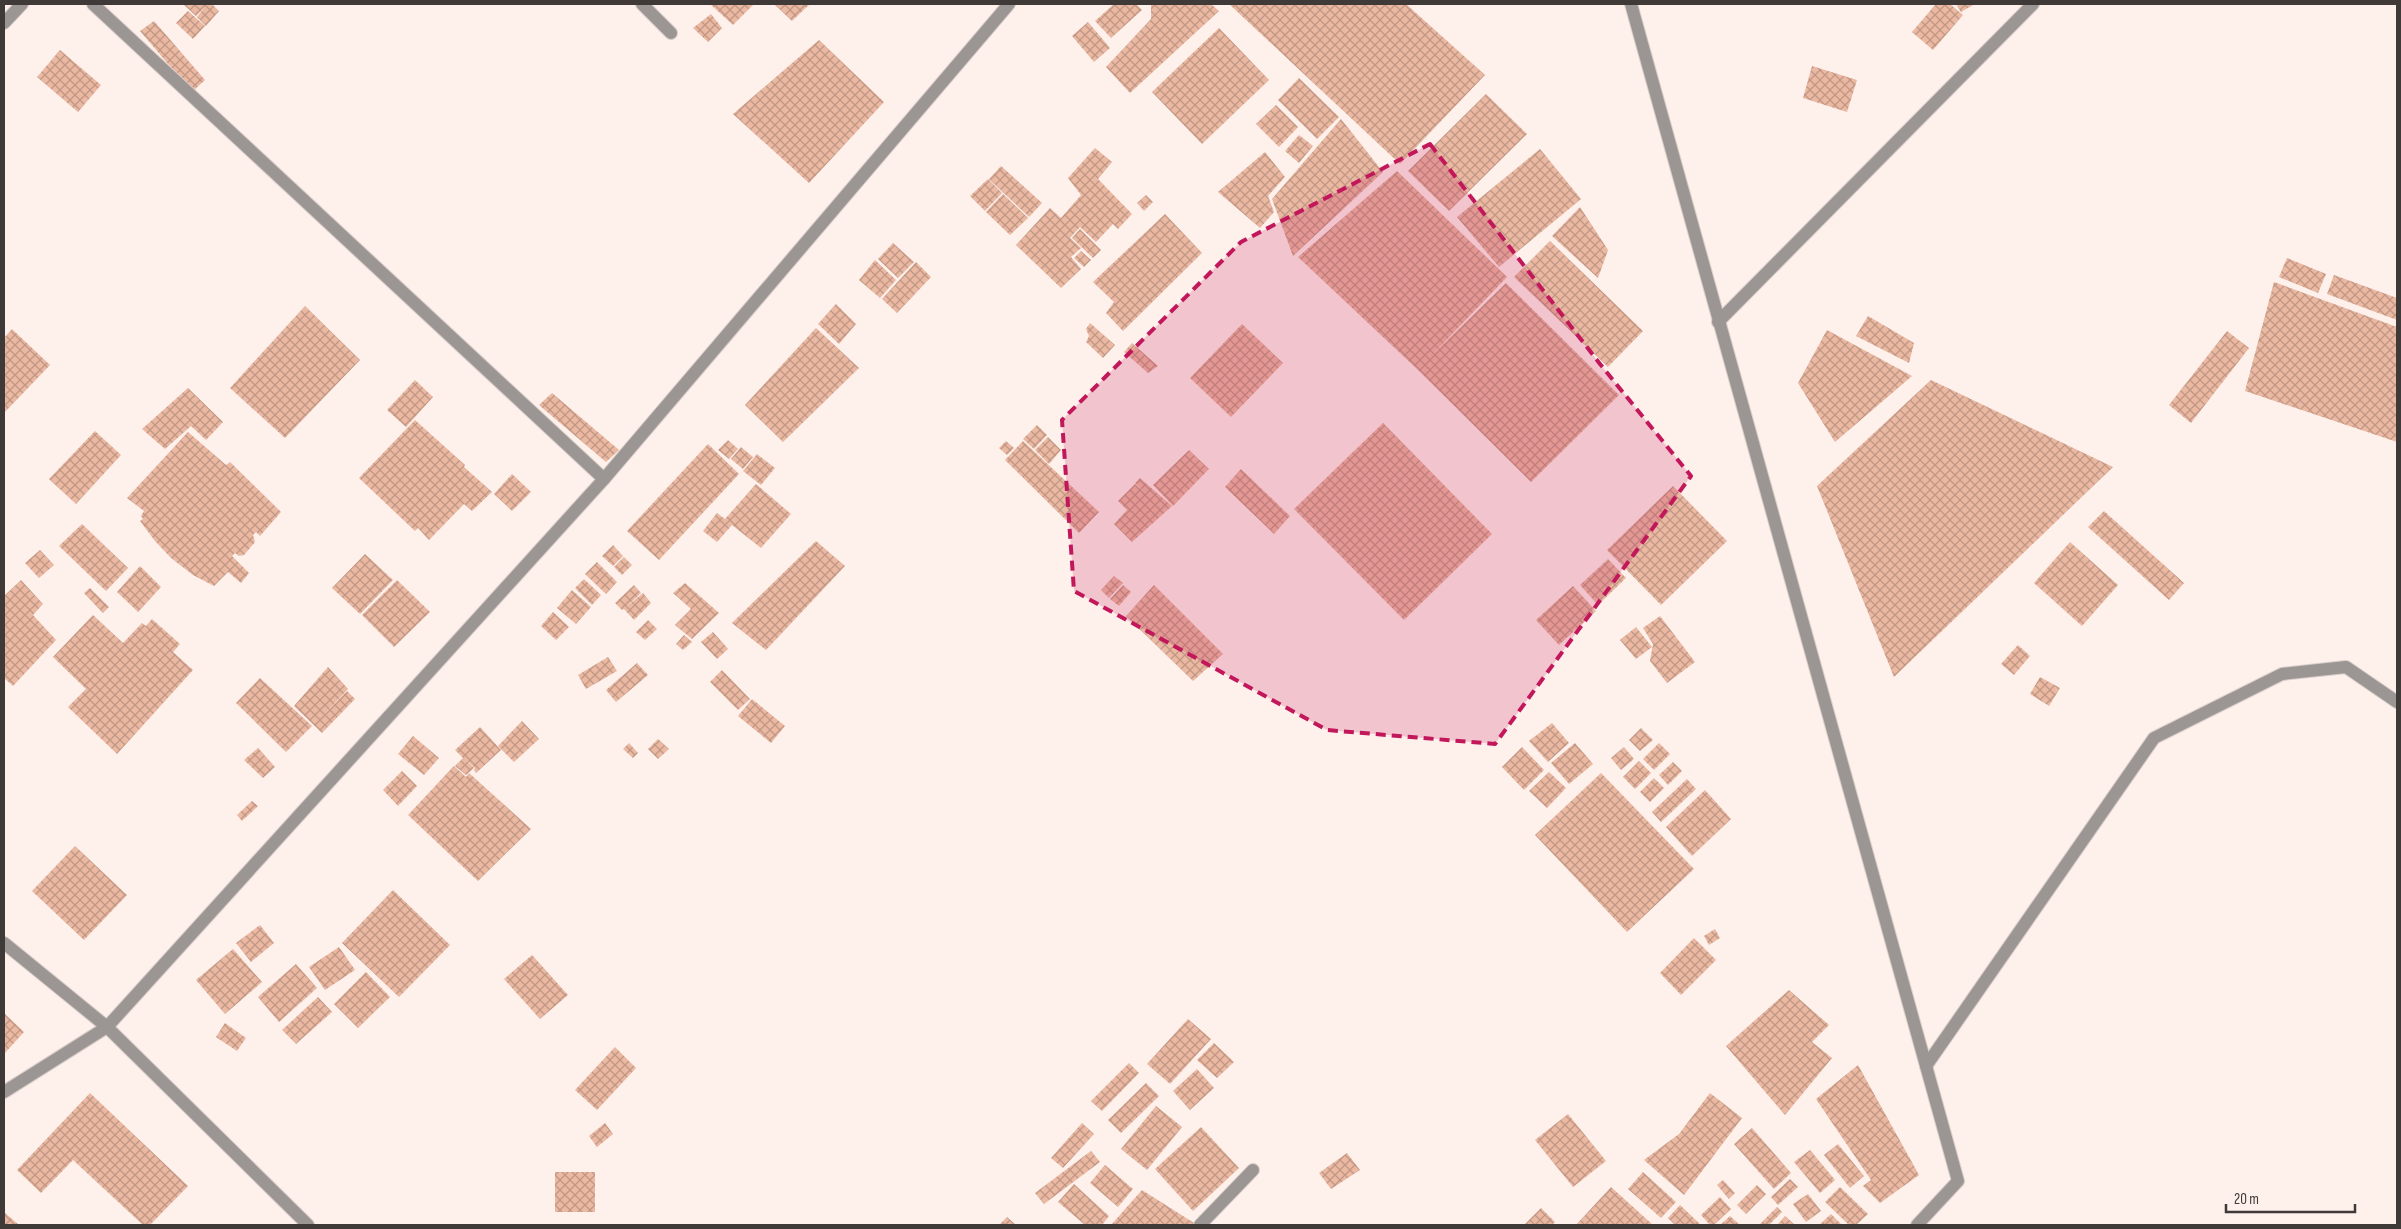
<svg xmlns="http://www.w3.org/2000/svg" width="2401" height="1229" font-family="'Sofia Sans Condensed',sans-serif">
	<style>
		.building { fill: url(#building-cross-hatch) }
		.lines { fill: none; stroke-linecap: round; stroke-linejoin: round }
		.minor-casing { stroke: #d8ccc7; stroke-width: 14 }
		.minor { stroke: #9b9694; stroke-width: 12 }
		.marked { fill: #c2185b; fill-opacity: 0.2; stroke: #c2185b; stroke-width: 4; stroke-dasharray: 10 6; stroke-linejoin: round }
	</style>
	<defs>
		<pattern id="building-cross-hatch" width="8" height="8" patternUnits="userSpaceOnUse" patternTransform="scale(1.25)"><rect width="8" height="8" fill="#ebb8a2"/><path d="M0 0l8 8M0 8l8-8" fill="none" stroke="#c09785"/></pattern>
	</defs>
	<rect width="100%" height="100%" fill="#fef0eb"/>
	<g class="building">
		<path d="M183,4H212L219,11L206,26L197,17L205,7L196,16Z"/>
		<path d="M710,4H754L733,25Z"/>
		<path d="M774,4H810L792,21Z"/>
		<path d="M1114,4H1136L1142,10L1111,38L1095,21Z"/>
		<path d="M1151,4H1211L1219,11L1130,93L1106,67L1151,19Z"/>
		<path d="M1229,4H1406L1485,75L1400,164Z"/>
		<path d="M1936,4H1950L1963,15L1933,50L1912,32Z"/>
		<path d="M1956,4H1975L1961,12Z"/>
		<path d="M188,11L205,26L193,39L176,23Z"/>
		<path d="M711,14L722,28L708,42L693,28Z"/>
		<path d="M154,21L205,80L192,92L140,31Z"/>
		<path d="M1088,22L1110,48L1094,62L1072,36Z"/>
		<path d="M1219,28L1269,80L1202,144L1152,92Z"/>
		<path d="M819,40L884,102L809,183L733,114Z"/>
		<path d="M60,50L101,85L78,112L37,77Z"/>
		<path d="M1812,66L1857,80L1847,112L1803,98Z"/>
		<path d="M1299,78L1339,117L1317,139L1278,100Z"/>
		<path d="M1486,94L1527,134L1449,211L1408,171Z"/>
		<path d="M1276,105L1298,127L1279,147L1256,124Z"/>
		<path d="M1341,119L1383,172L1293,256L1272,199Z"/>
		<path d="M1299,135L1313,146L1299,163L1285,151Z"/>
		<path d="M1095,148L1112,162L1098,179L1132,214L1118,229L1113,224L1096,242L1080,227L1070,238L1081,248L1071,257L1081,269L1061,288L1016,245L1050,208L1061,218L1081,195L1068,178Z"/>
		<path d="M1540,149L1581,199L1499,267L1457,217Z"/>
		<path d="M1265,152L1285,177L1268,196L1274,212L1260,228L1218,192Z"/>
		<path d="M1001,166L1042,203L1029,217L989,179Z"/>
		<path d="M1397,171L1507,277L1433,354L1506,283L1619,395L1531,482L1418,370L1298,257Z"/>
		<path d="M988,179L1002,193L985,211L970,196Z"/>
		<path d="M1003,194L1028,218L1010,235L986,212Z"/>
		<path d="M1146,195L1153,202L1144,211L1137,203Z"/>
		<path d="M1580,207L1608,250L1598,278L1552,236Z"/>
		<path d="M1165,214L1202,253L1123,331L1106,313L1114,302L1093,282Z"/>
		<path d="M1080,229L1101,250L1093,258L1072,238Z"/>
		<path d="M1550,241L1643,331L1608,367L1514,277Z"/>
		<path d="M893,243L914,262L898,278L878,259Z"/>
		<path d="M1081,251L1091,260L1084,267L1074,258Z"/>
		<path d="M2287,258L2326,274L2318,293L2279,277Z"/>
		<path d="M875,260L896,280L880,298L859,280Z"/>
		<path d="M916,262L931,277L897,313L882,299Z"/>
		<path d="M2334,275L2397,298V320L2327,294Z"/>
		<path d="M2274,282L2397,327V442L2245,391Z"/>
		<path d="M836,304L856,324L839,344L818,324Z"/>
		<path d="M305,306L360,360L285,438L230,388Z"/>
		<path d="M1868,316L1914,343L1909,363L1856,336Z"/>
		<path d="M1090,323L1115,345L1103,358L1086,342L1089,336L1086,329Z"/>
		<path d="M1242,324L1283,363L1231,417L1190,378Z"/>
		<path d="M816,328L859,368L783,442L745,405Z"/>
		<path d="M12,329L50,365L4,413V338Z"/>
		<path d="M1827,330L1912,376L1835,442L1798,383Z"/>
		<path d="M2227,331L2249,348L2191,423L2169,405Z"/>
		<path d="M1132,343L1158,366L1148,373L1124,352Z"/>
		<path d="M415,380L433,397L406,427L387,410Z"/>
		<path d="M1931,380L2113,467L1894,677L1817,486Z"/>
		<path d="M188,388L223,422L206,440L191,426L165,449L142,429Z"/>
		<path d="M552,393L619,450L606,462L539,405Z"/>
		<path d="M415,420L465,465L464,467L492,492L472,511L464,504L429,540L418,528L415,531L359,478Z"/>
		<path d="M1383,423L1492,534L1404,620L1294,509Z"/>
		<path d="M1037,425L1047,435L1034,449L1023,439Z"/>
		<path d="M95,431L121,455L76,504L49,479Z"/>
		<path d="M188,432L226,465L230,462L281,512L260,536L256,532L253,535L255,542L244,555L239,556L235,553L232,556L249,573L241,583L228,572L214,586L193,575L171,558L155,541L140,521L143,519L141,516L144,511L127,498Z"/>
		<path d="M1048,437L1061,450L1049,464L1035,450Z"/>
		<path d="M728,440L738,449L729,459L718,450Z"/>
		<path d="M1006,441L1014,448L1007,455L999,448Z"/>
		<path d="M1023,441L1099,512L1079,533L1005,460Z"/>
		<path d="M708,444L739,474L659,560L627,531Z"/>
		<path d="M741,447L753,457L743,469L731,459Z"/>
		<path d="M1189,450L1209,469L1173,506L1153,485Z"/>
		<path d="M757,454L775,468L761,485L743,471Z"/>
		<path d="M1241,469L1290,516L1274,534L1225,487Z"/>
		<path d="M512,474L531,492L512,511L494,494Z"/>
		<path d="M1140,478L1172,506L1132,542L1114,524L1127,510L1118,501L1135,484L1145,493L1135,483Z"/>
		<path d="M756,484L791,514L761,548L732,525L717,542L703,531L717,513L725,519Z"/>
		<path d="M1673,486L1727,541L1661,605L1607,550Z"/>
		<path d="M2104,511L2184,583L2169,600L2088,527Z"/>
		<path d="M82,524L128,568L106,591L59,546Z"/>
		<path d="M816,541L845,566L766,650L732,623Z"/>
		<path d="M2070,542L2118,585L2082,626L2034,583Z"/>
		<path d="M613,545L623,556L613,566L602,556Z"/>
		<path d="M40,550L54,565L39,578L25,563Z"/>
		<path d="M365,554L393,580L360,614L332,588Z"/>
		<path d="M624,557L632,565L622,575L614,567Z"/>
		<path d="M1608,559L1626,578L1598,605L1580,585Z"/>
		<path d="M597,562L617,582L606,594L585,574Z"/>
		<path d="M140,566L161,587L138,612L117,592Z"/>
		<path d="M1114,576L1123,583L1109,598L1101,590Z"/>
		<path d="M584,579L601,595L592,605L575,588Z"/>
		<path d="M21,580L43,604L33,615L56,640L13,686L4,678V596Z"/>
		<path d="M397,580L430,612L394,647L362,615Z"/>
		<path d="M685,583L719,613L692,639L675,625L691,609L673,593Z"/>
		<path d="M634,585L641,593L626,607L643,593L651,603L634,620L624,609L622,610L615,603Z"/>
		<path d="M1123,585L1131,592L1119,606L1110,599Z"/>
		<path d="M1154,585L1223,654L1193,681L1126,616Z"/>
		<path d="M1573,586L1596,611L1559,645L1536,620Z"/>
		<path d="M90,588L109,607L103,613L84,593Z"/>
		<path d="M572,590L591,607L576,624L557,608Z"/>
		<path d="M553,612L569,627L556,640L541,626Z"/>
		<path d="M93,615L123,643L142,623L146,626L152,619L180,644L173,652L193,670L117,754L68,707L86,689L53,657Z"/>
		<path d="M1660,616L1695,662L1667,683L1650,661L1653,644L1643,628Z"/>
		<path d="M648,620L657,629L645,640L636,632Z"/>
		<path d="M1636,627L1652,647L1636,659L1620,640Z"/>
		<path d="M713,632L728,649L717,659L701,642Z"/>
		<path d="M684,635L692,642L683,650L676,644Z"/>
		<path d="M2018,645L2030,656L2014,675L2001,664Z"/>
		<path d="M608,657L617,671L586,689L578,675Z"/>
		<path d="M637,663L648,675L616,702L606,690Z"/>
		<path d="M328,667L348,689L321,718L347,691L355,699L322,733L294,706Z"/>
		<path d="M722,670L750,699L738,710L710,682Z"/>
		<path d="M2040,677L2060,688L2049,706L2030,694Z"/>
		<path d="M260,678L312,726L286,752L236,703Z"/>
		<path d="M752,699L785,726L771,743L738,716Z"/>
		<path d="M522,721L539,739L514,762L498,746Z"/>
		<path d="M1552,723L1569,743L1548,762L1529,741Z"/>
		<path d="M480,727L501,750L476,773L474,770L475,768L465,759L474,768L466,775L455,766L463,758L455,750Z"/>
		<path d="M1641,728L1653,740L1640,751L1629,740Z"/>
		<path d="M413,736L439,758L424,775L398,754Z"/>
		<path d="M658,739L669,749L658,759L648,749Z"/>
		<path d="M629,743L638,753L633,758L623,749Z"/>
		<path d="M1575,743L1593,764L1569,784L1551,763Z"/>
		<path d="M1659,743L1670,754L1654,770L1643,759Z"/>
		<path d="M1522,747L1544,770L1524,790L1502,767Z"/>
		<path d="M1624,747L1634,759L1621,770L1611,758Z"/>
		<path d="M258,748L275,767L263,778L244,760Z"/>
		<path d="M1639,761L1651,773L1635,789L1623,777Z"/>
		<path d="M1673,762L1682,771L1668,785L1659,775Z"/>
		<path d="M454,766L466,777L469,773L531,829L478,881L408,815Z"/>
		<path d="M402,771L417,786L398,806L383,790Z"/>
		<path d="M1549,772L1566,788L1547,808L1529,791Z"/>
		<path d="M1601,773L1694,869L1627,932L1535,835Z"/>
		<path d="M1654,778L1664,788L1650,802L1640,792Z"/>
		<path d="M1687,779L1696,789L1661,822L1652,812Z"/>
		<path d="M1705,790L1731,819L1692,856L1666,827Z"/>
		<path d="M252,801L258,806L242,821L237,815Z"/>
		<path d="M75,846L127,895L84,940L32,891Z"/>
		<path d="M393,890L450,945L399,997L342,943Z"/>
		<path d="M260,925L274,943L251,962L236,943Z"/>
		<path d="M1715,929L1720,938L1709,945L1704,936Z"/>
		<path d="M1694,938L1716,960L1681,995L1660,973Z"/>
		<path d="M339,947L355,970L325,990L309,967Z"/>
		<path d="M233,949L262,982L225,1014L196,980Z"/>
		<path d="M532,955L568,995L540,1019L504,979Z"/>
		<path d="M296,964L317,988L279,1022L258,997Z"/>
		<path d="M366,972L390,997L358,1028L334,1004Z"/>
		<path d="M1789,990L1829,1025L1812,1042L1832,1058L1785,1115L1726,1046Z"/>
		<path d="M318,997L332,1012L296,1044L282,1030Z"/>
		<path d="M4,1013L24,1032L4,1054Z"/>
		<path d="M1188,1019L1211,1039L1170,1084L1147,1064Z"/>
		<path d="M225,1023L246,1038L237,1051L216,1037Z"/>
		<path d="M1214,1043L1234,1062L1217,1078L1197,1060Z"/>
		<path d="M615,1047L636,1068L597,1110L575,1090Z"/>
		<path d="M1129,1063L1139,1073L1102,1111L1091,1101Z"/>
		<path d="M1858,1065L1919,1175L1880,1203L1863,1186L1871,1180L1816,1099Z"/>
		<path d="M1197,1069L1214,1088L1190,1110L1173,1091Z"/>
		<path d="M1146,1083L1159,1096L1121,1133L1108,1120Z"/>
		<path d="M90,1093L188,1186L150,1225H143L73,1160L41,1193L17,1170Z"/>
		<path d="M1710,1093L1742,1118L1684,1195L1644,1160L1679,1134Z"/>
		<path d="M1156,1106L1182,1127L1147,1170L1121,1149Z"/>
		<path d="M1568,1114L1606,1161L1573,1187L1535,1140Z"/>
		<path d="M605,1123L613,1134L597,1147L589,1136Z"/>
		<path d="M1082,1123L1094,1134L1063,1168L1051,1158Z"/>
		<path d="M1201,1127L1239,1168L1193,1211L1155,1169Z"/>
		<path d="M1752,1128L1791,1173L1774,1189L1734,1144Z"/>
		<path d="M1838,1144L1864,1176L1850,1188L1824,1155Z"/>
		<path d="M1810,1150L1835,1180L1820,1193L1794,1162Z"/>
		<path d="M1091,1151L1100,1162L1044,1204L1035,1193Z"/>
		<path d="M1347,1153L1360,1170L1331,1189L1319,1173Z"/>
		<path d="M1105,1165L1133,1189L1118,1207L1090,1183Z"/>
		<rect x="555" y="1172" width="40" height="40"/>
		<path d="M1643,1172L1676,1202L1661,1218L1628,1189Z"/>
		<path d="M1790,1179L1798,1187L1778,1205L1771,1197Z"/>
		<path d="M1723,1180L1735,1193L1729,1199L1717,1185Z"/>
		<path d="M1074,1184L1109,1216L1102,1225H1085L1058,1202Z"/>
		<path d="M1757,1185L1766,1194L1746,1214L1737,1205Z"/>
		<path d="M1611,1187L1653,1225H1576Z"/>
		<path d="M1840,1187L1868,1214L1856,1225H1849L1825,1202Z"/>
		<path d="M1142,1190L1194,1223L1191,1225H1111Z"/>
		<path d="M1808,1194L1821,1211L1806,1222L1793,1204Z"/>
		<path d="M1720,1197L1731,1209L1714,1225H1710L1701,1215Z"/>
		<path d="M1680,1205L1701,1225H1675L1668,1218Z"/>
		<path d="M1777,1207L1782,1212L1769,1225H1759Z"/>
		<path d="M1541,1208L1555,1222L1552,1225H1524Z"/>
		<path d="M4,1212L19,1225H4Z"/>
		<path d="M1831,1214L1842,1225H1819Z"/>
		<path d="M1730,1216L1740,1225H1720Z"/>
		<path d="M1785,1216L1795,1225H1777Z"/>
		<path d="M1007,1217L1016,1225H999Z"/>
	</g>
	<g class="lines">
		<g class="minor-casing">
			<g id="minor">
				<path d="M93,4L604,479"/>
				<path d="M642,4L671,33"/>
				<path d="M1631,4L1958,1181L1917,1225"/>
				<path d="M4,23L22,4"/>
				<path d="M1718,322L2033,4"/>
				<path d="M4,943L107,1027L308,1225"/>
				<path d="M1926,1066L2154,738L2282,674L2346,667L2397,702"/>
				<path d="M4,1092L107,1027L604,479L1009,4"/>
				<path d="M1200,1225L1253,1170"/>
			</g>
		</g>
		<use href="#minor" class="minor"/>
	</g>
	<path class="marked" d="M1430,144L1600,364L1691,476L1495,744L1327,730L1074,591L1062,420L1241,242Z"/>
	<rect width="2401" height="1229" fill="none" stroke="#3f3a38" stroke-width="10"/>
	<path d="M2226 1204v8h129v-8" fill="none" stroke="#3f3a38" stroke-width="2.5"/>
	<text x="2234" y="1204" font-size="15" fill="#3f3a38" stroke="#fef0eb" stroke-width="4" paint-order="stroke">20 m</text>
</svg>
